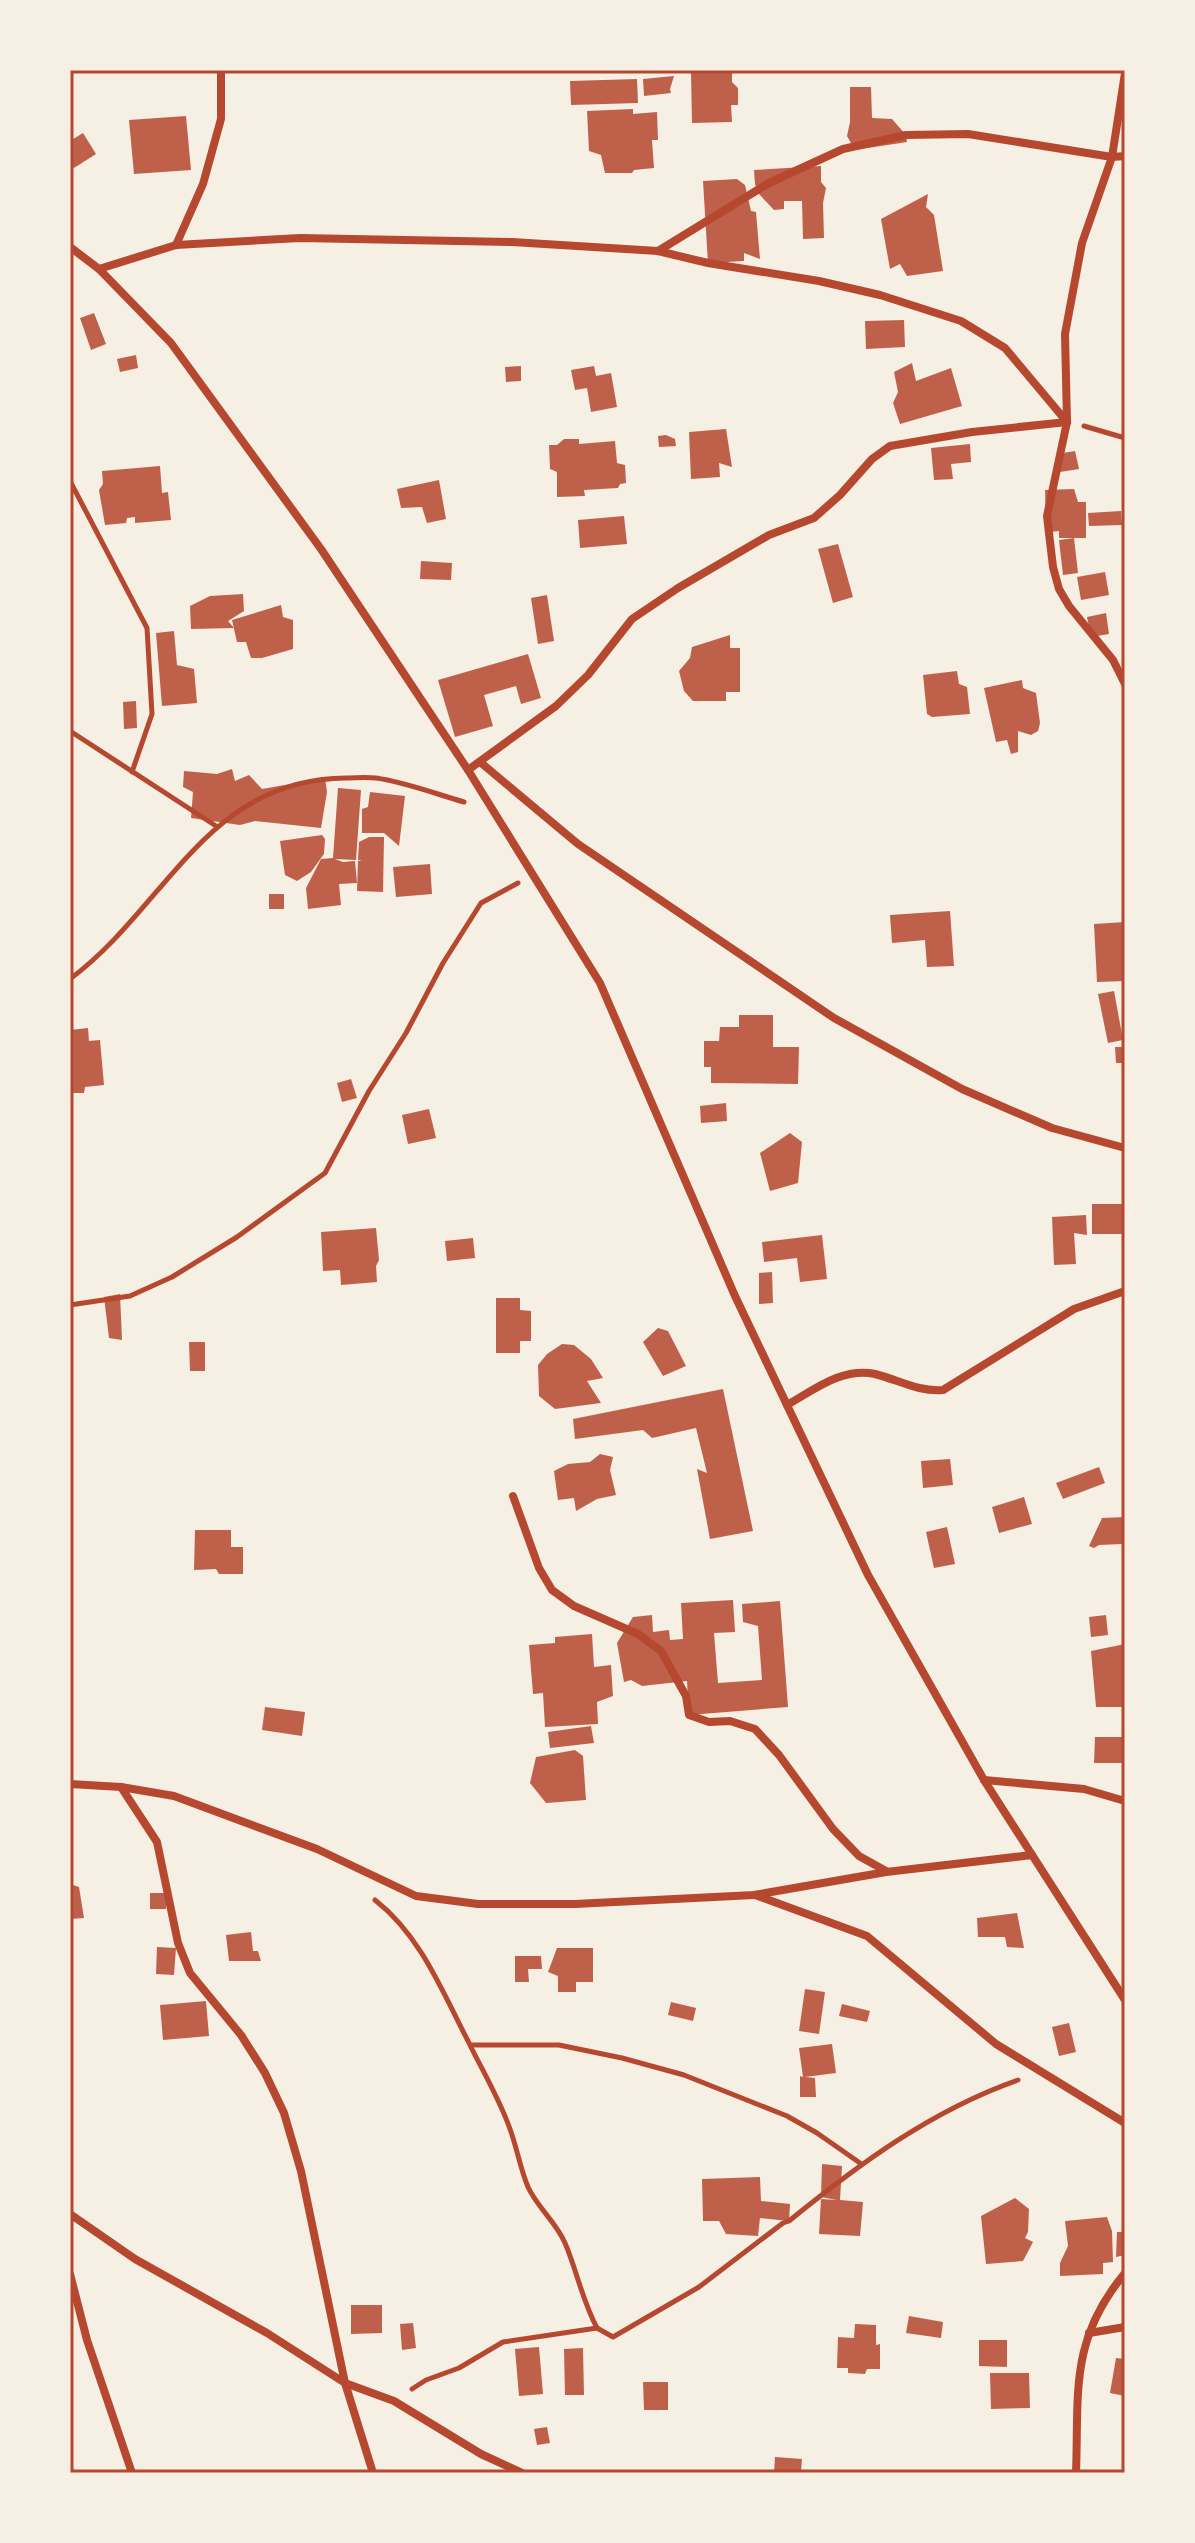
<svg xmlns="http://www.w3.org/2000/svg" width="1195" height="2543" font-family="Spectral,serif">
	<style>
		.building { fill: #bf614a }
		.lines { fill: none; stroke-linecap: round; stroke-linejoin: round }
		.path { stroke: #b5482f; stroke-width: 5 }
		.minor { stroke: #b5482f; stroke-width: 8 }
		.neatline { fill: none; stroke: #b5482f; stroke-width: 3 }
	</style>
	<rect width="100%" height="100%" fill="#f6efe4"/>
	<g class="building">
		<path d="M732,71V82L738,88V105H731L732,122L692,123L691,72Z"/>
		<path d="M674,76L670,89L671,93L644,96L643,79Z"/>
		<path d="M637,79L638,103L571,105L570,81Z"/>
		<path d="M850,87H871L872,118L892,119L906,135L907,142L855,150L847,136L850,122Z"/>
		<path d="M633,109V114L657,112L658,140H652L654,168L634,170L632,173H605L601,155L589,151L587,111Z"/>
		<path d="M186,116L191,170L134,174L129,120Z"/>
		<path d="M83,133L96,154L74,168L70,162V141Z"/>
		<path d="M821,166V182L826,188L823,203L824,238L803,239L802,201H784V209L774,210L759,194L755,184L754,170Z"/>
		<path d="M737,179L745,185L751,211L756,212L760,259L744,253V261L708,263L703,181Z"/>
		<path d="M928,194L926,207L934,215L943,271L907,276L900,264L890,269L881,219Z"/>
		<path d="M94,313L106,344L91,350L80,318Z"/>
		<path d="M904,320L905,347L866,349L865,321Z"/>
		<path d="M136,355L138,368L120,372L117,359Z"/>
		<path d="M912,363L916,381L951,368L962,406L900,424L893,403L898,392L894,372Z"/>
		<path d="M521,366V381L506,382L505,367Z"/>
		<path d="M594,366L596,376L611,373L617,407L591,412L587,388L575,390L571,370Z"/>
		<path d="M726,429L732,467L719,463L720,477L691,479L689,432Z"/>
		<path d="M666,435L675,439L676,446L659,447L658,436Z"/>
		<path d="M564,439H579V444L615,441L617,463L625,465L626,483L620,484L618,488L584,490L585,496L557,497V472L550,469L549,445H557Z"/>
		<path d="M970,444L971,462L951,464L953,479L934,480L931,448Z"/>
		<path d="M1075,451L1079,469L1060,472L1057,454Z"/>
		<path d="M160,466L162,493L168,492L171,520L135,523V517L127,518L126,523L105,525L99,490L103,484L102,471Z"/>
		<path d="M439,480L446,519L427,523L422,507L401,508L397,489Z"/>
		<path d="M1074,489L1078,502H1086V538H1059V531L1050,532L1046,527L1045,490Z"/>
		<path d="M1121,511L1122,525L1089,526L1088,513Z"/>
		<path d="M624,516L627,544L580,548L578,520Z"/>
		<path d="M1074,538L1078,573L1063,575L1059,540Z"/>
		<path d="M838,544L853,597L833,603L818,549Z"/>
		<path d="M421,561L452,563L451,580L420,579Z"/>
		<path d="M1105,572L1109,595L1081,600L1077,577Z"/>
		<path d="M243,594L244,611L228,621L234,628L191,629L190,606L210,596Z"/>
		<path d="M547,595L554,641L538,644L531,598Z"/>
		<path d="M281,605L283,617L293,620V649L262,658H251L246,642H237L232,620Z"/>
		<path d="M1106,613L1109,634L1091,637L1087,617Z"/>
		<path d="M174,631L177,665L194,669L197,703L162,706L156,633Z"/>
		<path d="M730,635V648H740V692H726V701H693L684,691L679,671L690,658L692,647Z"/>
		<path d="M528,654L541,698L521,704L516,686L484,695L493,726L455,737L438,680Z"/>
		<path d="M957,671L959,684L967,687L970,714L932,717L927,714L923,675Z"/>
		<path d="M1022,680L1023,688L1036,693L1040,723L1038,731L1031,735L1018,731V752L1011,754L1007,740L996,742L984,688Z"/>
		<path d="M136,701L137,728L124,729L123,702Z"/>
		<path d="M232,769L235,781L249,775L262,789L325,778L327,792L321,828L255,821L240,825L191,818L193,792L183,787L184,771L217,774Z"/>
		<path d="M338,788L361,790L356,860L335,859L343,862L355,861L357,883L339,884L341,905L308,909L306,888L321,859L333,858Z"/>
		<path d="M370,792L405,796L399,846L384,833H362V809L368,807Z"/>
		<path d="M322,835L325,839L324,854L311,872L297,881L285,875L280,841Z"/>
		<path d="M369,837H384L383,892L357,891L358,861L362,860H358L359,842Z"/>
		<path d="M430,864L432,894L396,897L393,867Z"/>
		<rect x="269" y="894" width="15" height="15"/>
		<path d="M950,911L954,966L927,967L925,940L892,943L890,915Z"/>
		<path d="M1125,922V981L1097,982L1094,924Z"/>
		<path d="M1114,991L1123,1040L1108,1043L1098,994Z"/>
		<path d="M739,1015H773V1047H799L798,1084L711,1083V1067H704V1041H719L720,1027H739Z"/>
		<path d="M88,1028L89,1041L100,1040L104,1085L85,1087L84,1093H70V1030Z"/>
		<path d="M1115,1047H1123L1124,1063H1116Z"/>
		<path d="M351,1079L357,1098L342,1102L337,1083Z"/>
		<path d="M726,1103L727,1121L701,1123L700,1106Z"/>
		<path d="M429,1109L436,1138L408,1144L402,1115Z"/>
		<path d="M790,1133L802,1142L798,1183L770,1191L760,1153Z"/>
		<rect x="1092" y="1204" width="33" height="30"/>
		<path d="M1086,1215L1087,1235L1074,1233L1076,1264L1054,1265L1052,1217Z"/>
		<path d="M376,1228L379,1260L376,1266L377,1282L341,1285L340,1270L323,1271L321,1232Z"/>
		<path d="M822,1235L827,1279L800,1282L797,1258L764,1262L762,1242Z"/>
		<path d="M473,1238L475,1258L447,1261L445,1241Z"/>
		<path d="M772,1272L773,1303L759,1304V1273Z"/>
		<path d="M120,1294L122,1340L109,1338L104,1297Z"/>
		<path d="M496,1298H520V1310L531,1311V1341H520V1353H496Z"/>
		<path d="M658,1328L668,1331L686,1366L663,1376L643,1342Z"/>
		<path d="M189,1342H205V1371H190Z"/>
		<path d="M562,1344L574,1345L591,1359L603,1378L587,1381L601,1403L555,1409L539,1396L538,1365L547,1354Z"/>
		<path d="M723,1389L753,1531L710,1539L697,1469L707,1473L696,1428L652,1438L643,1430L575,1439L573,1419Z"/>
		<path d="M600,1454L613,1457L610,1470L616,1495L597,1499L576,1511L574,1498L558,1500L554,1471L568,1464L590,1462Z"/>
		<path d="M950,1459L953,1485L923,1488L921,1461Z"/>
		<path d="M1099,1467L1105,1483L1063,1499L1056,1483Z"/>
		<path d="M1024,1497L1032,1524L999,1533L992,1507Z"/>
		<path d="M1125,1517V1554H1122V1544L1099,1545L1094,1548L1089,1546L1102,1518Z"/>
		<path d="M947,1527L955,1564L934,1568L926,1532Z"/>
		<path d="M195,1530H231V1547H243V1574H219L216,1569L194,1570Z"/>
		<path d="M733,1600L735,1632L714,1633L718,1683L762,1680L758,1626L743,1622L742,1604L780,1601L788,1707L689,1715L687,1681L642,1686L631,1680L624,1682L617,1643L633,1617L652,1615L653,1632L669,1630L670,1640L683,1639L681,1603Z"/>
		<path d="M1106,1615L1108,1635L1091,1637L1089,1617Z"/>
		<path d="M592,1634L594,1667L611,1665L613,1696L597,1702L598,1724L545,1727L543,1693L533,1694L529,1645L555,1643V1637Z"/>
		<path d="M1125,1644V1707H1096L1091,1651Z"/>
		<path d="M265,1707L305,1712L302,1736L262,1730Z"/>
		<path d="M591,1726L594,1743L550,1748L548,1732Z"/>
		<path d="M1095,1737H1125V1763H1094Z"/>
		<path d="M575,1750L583,1756L586,1800L546,1803L530,1783L536,1757Z"/>
		<path d="M70,1884L79,1887L84,1918L70,1919Z"/>
		<rect x="150" y="1893" width="16" height="16"/>
		<path d="M1017,1913L1024,1948L1007,1947L1005,1937H978L977,1918Z"/>
		<path d="M251,1932L253,1951H258L261,1961H229L226,1935Z"/>
		<path d="M157,1947L176,1948L174,1975L156,1974Z"/>
		<path d="M557,1948H593V1982H576V1992H558V1976L548,1972Z"/>
		<path d="M515,1956H541L542,1969H528L529,1982H515Z"/>
		<path d="M805,1989L825,1992L819,2034L799,2031Z"/>
		<path d="M206,2001L209,2036L163,2040L160,2005Z"/>
		<path d="M671,2002L696,2008L693,2021L668,2015Z"/>
		<path d="M842,2004L870,2011L867,2022L839,2016Z"/>
		<path d="M1069,2023L1076,2052L1059,2056L1052,2027Z"/>
		<path d="M832,2044L836,2073L805,2077L815,2078L816,2097H800V2076L803,2077L799,2048Z"/>
		<path d="M822,2164L842,2166L840,2200L863,2202L860,2236L819,2234L821,2199L837,2200L821,2197Z"/>
		<path d="M760,2177L761,2201L790,2204L789,2221L760,2218L758,2236L726,2234L719,2221H703L702,2179Z"/>
		<path d="M1015,2198L1029,2209L1028,2232L1025,2238L1033,2242L1023,2261L986,2264L981,2216Z"/>
		<path d="M1107,2217L1112,2231L1113,2262L1103,2263V2274L1060,2276V2263L1068,2246L1065,2221Z"/>
		<path d="M1117,2232H1125V2255L1116,2257Z"/>
		<path d="M351,2305H382V2333L351,2334Z"/>
		<path d="M909,2316L943,2322L941,2338L906,2333Z"/>
		<path d="M413,2323L416,2348L402,2350L400,2324Z"/>
		<path d="M855,2324L876,2325V2345L880,2344V2369H867L865,2374L848,2373V2368H837L838,2337L854,2338Z"/>
		<path d="M979,2340H1007V2367L979,2366Z"/>
		<path d="M539,2347L543,2394L519,2396L515,2349Z"/>
		<path d="M583,2348L584,2395H565L564,2349Z"/>
		<path d="M1116,2358L1125,2359V2396L1110,2393Z"/>
		<path d="M990,2373H1029L1030,2408L991,2409Z"/>
		<path d="M643,2382H668V2410H644Z"/>
		<path d="M547,2427L550,2443L537,2445L534,2429Z"/>
		<path d="M775,2457L802,2459L801,2472L785,2470V2473H774Z"/>
	</g>
	<g class="lines">
		<g class="path">
			<path d="M1084,426L1125,438"/>
			<path d="M70,481L147,628L152,714L132,772"/>
			<path d="M70,731L216,826"/>
			<path d="M70,979C167,907 206,779 346,778C355,778 366,777 376,778C405,782 436,794 464,802"/>
			<path d="M70,1305L130,1296L172,1277L237,1237L325,1173L369,1091L406,1033L443,963L481,903L518,883"/>
			<path d="M375,1900C421,1936 442,1991 468,2041C482,2070 499,2098 510,2129C517,2148 520,2168 528,2187C537,2207 556,2222 565,2243C577,2271 582,2300 597,2328"/>
			<path d="M471,2045H559L622,2058L684,2075L787,2116L817,2133L860,2163"/>
			<path d="M412,2389L426,2380L459,2368L503,2342L597,2328L613,2337L699,2287L783,2223L789,2221C859,2164 932,2110 1018,2080"/>
		</g>
		<g class="minor">
			<path d="M1125,73L1112,157L1082,243L1065,334L1067,422L1047,516L1053,567L1059,589L1069,606L1113,660L1125,684"/>
			<path d="M176,245L203,184L221,119V70"/>
			<path d="M70,247L99,269L171,343L321,549L468,770L600,983L735,1296L868,1575L984,1780L1125,2000"/>
			<path d="M658,251L769,183L843,149L906,135L968,134L1112,157L1125,156"/>
			<path d="M99,269L176,245L300,238L512,242L658,251L708,263L819,281L880,295L961,321L1005,348L1067,422"/>
			<path d="M480,762L578,844L834,1018L962,1089L1052,1128L1125,1148"/>
			<path d="M468,770L556,706L588,675L632,619L678,588L769,535L814,518L840,495L872,459L890,446L972,432L1067,422"/>
			<path d="M787,1405C814,1390 842,1367 875,1374C899,1380 918,1392 943,1390L1074,1309L1125,1291"/>
			<path d="M513,1496L539,1568L552,1590L574,1606L638,1634L661,1651L686,1696L689,1715L709,1722L730,1721L755,1729L779,1755L833,1829L859,1856L886,1871"/>
			<path d="M984,1780L1084,1789L1125,1801"/>
			<path d="M70,1784L121,1787L174,1796L317,1849L416,1896L478,1904H575L754,1895L886,1872L1032,1855"/>
			<path d="M121,1787L157,1842L178,1943L190,1973L241,2035L265,2073L284,2113L301,2171L345,2383L373,2473"/>
			<path d="M755,1895L867,1936L996,2044L1125,2123"/>
			<path d="M70,2214L135,2259L267,2333L345,2383L394,2401L481,2454L522,2473"/>
			<path d="M70,2274L87,2340L132,2473"/>
			<path d="M1089,2333L1125,2327"/>
			<path d="M1076,2473C1079,2393 1069,2340 1125,2273"/>
		</g>
	</g>
	<rect width="1195" height="2543" fill="none" stroke="#f6efe4" stroke-width="144"/>
	<rect x="72" y="72" width="1051" height="2399" class="neatline"/>
</svg>
